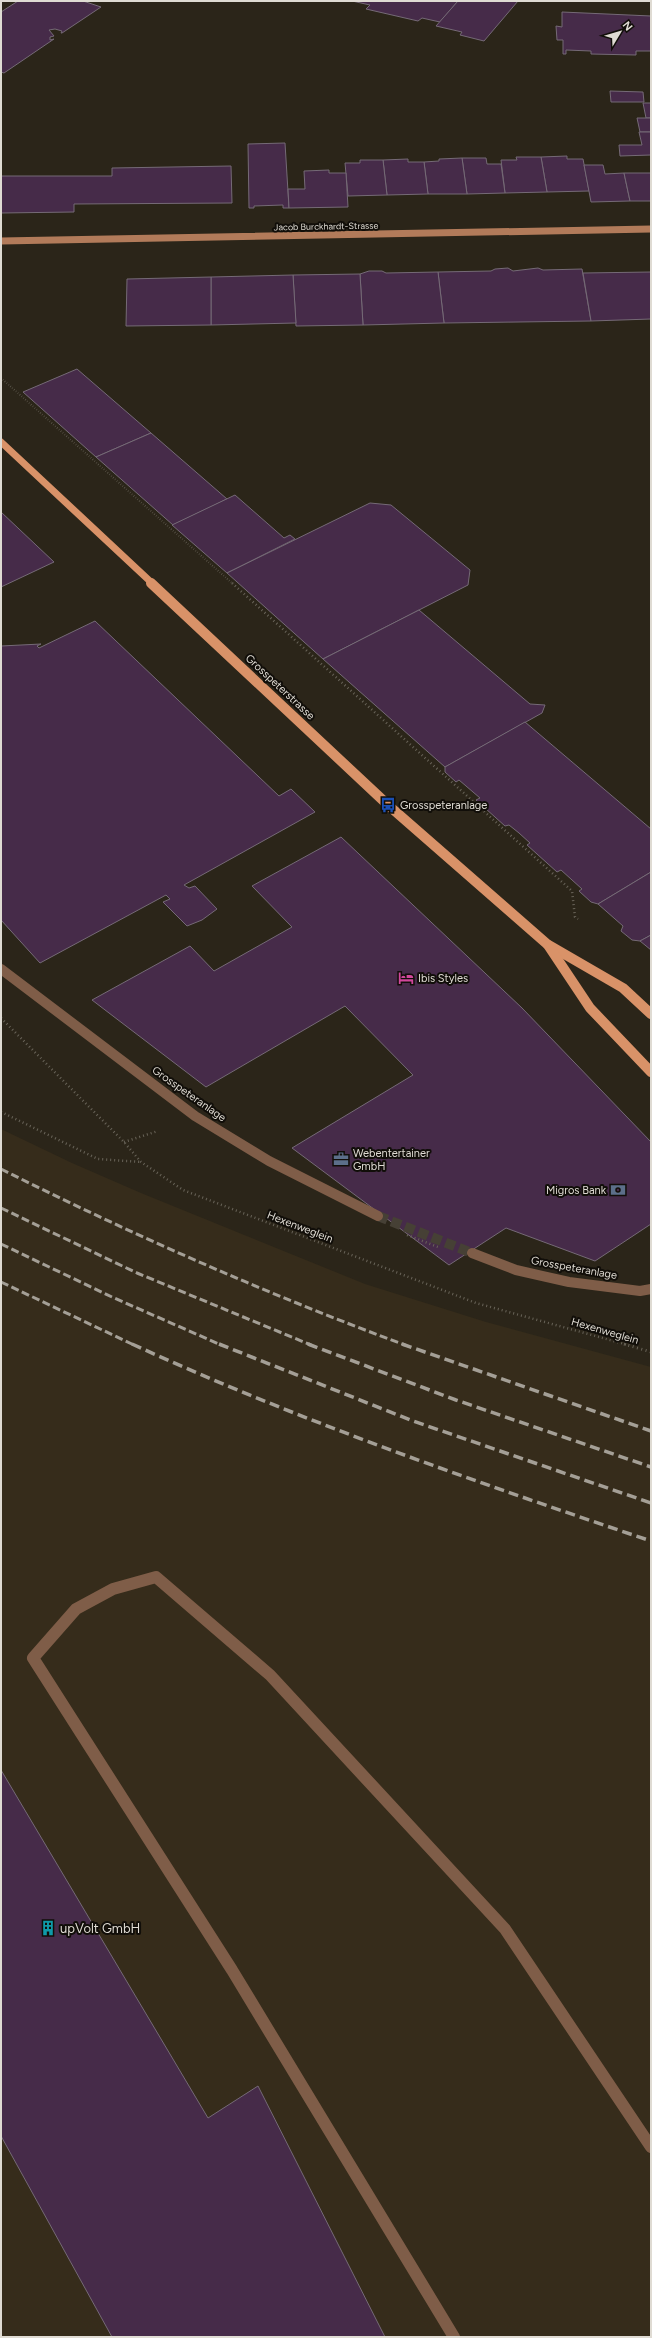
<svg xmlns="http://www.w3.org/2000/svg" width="652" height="2338" font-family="Figtree,sans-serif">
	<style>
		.built { fill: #362c1b }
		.building { fill: #462b49; stroke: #756a76 }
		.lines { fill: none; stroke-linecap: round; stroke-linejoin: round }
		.street-tunnel { stroke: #464035; stroke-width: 10; stroke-dasharray: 10 4.5; stroke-linecap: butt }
		.path-far2 { stroke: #696459; stroke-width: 2; stroke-dasharray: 0.5 2; stroke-linecap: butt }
		.path-far1 { stroke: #696459; stroke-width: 2.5; stroke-dasharray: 1 3; stroke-linecap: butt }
		.path { stroke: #696459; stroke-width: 3; stroke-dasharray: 1 3.5; stroke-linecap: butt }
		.lane { stroke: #7f5d48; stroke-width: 12 }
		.street { stroke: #7f5d48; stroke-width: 10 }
		.secondary { stroke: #b27b5a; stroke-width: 7 }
		.primary-far1 { stroke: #d99268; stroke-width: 7 }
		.primary { stroke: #d99268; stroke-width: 10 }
		.rail-far1 { stroke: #a49f96; stroke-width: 3; stroke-dasharray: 8 3.5; stroke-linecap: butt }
		.rail { stroke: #a49f96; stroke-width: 3.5; stroke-dasharray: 10 5; stroke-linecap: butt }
		.labels { text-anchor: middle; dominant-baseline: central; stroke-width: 4; stroke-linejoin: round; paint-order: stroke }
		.far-street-label { font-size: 9px; fill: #dfdbd3; stroke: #110e09 }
		.street-label { font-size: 11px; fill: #dfdbd3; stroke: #110e09 }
		.poi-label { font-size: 11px; fill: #dfdbd3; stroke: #110e09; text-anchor: start }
		.near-poi-label { font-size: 13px; fill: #dfdbd3; stroke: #110e09; text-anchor: start }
	</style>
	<rect width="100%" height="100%" fill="#2b2519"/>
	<path class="built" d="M1,1129L72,1163L141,1193L365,1284L486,1322L651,1367V2337H1Z"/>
	<g class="building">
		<path d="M18,1H83L101,7L62,33H61L62,31L55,29L49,30L54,36L50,37V40L54,39L4,73L1,72V12Z"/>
		<path d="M352,1H458L440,22L422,18L418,21L366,9L370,5Z"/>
		<path d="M458,1H518L484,41L460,35L462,32L436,26Z"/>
		<path d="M562,12L651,16V51H636V55L591,54V51L566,50V54H563V40H557L556,26L562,27Z"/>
		<path d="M610,91L643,92L644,102H611Z"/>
		<path d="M643,103H651V118H646Z"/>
		<path d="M637,118H651V132H640Z"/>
		<path d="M639,132H651V155L620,156L619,145H642Z"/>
		<path d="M285,143L289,208H283V205L254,206V208H249L248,144Z"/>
		<path d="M567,156V159H583L589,191L547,192L541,157Z"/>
		<path d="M516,157H541L547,192L505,193L501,160H517Z"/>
		<path d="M462,158H486L487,164H501L505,193L467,194Z"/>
		<path d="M462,158L467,194H428L424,162L439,161V159Z"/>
		<path d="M408,159V162H424L428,194L387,195L383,160Z"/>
		<path d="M360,160H383L387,195L348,196L345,163H360Z"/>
		<path d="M584,165H603L605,174L624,173L630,201L591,202Z"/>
		<path d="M231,166L232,203L74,204V212L1,213V176H112V168Z"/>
		<path d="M329,170V173H346L348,207L289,208L288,189H305L304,171Z"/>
		<path d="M624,173H651V201H630Z"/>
		<path d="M508,268L513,271L538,268L543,270L582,269L591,321L444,323L438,272L491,271L495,269Z"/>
		<path d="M369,271H382L386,273L438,272L444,323L363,325L360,274Z"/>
		<path d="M651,272V319L591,321L583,273Z"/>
		<path d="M360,274L363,325L296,326L293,275Z"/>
		<path d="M293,275L296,323L211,325V277Z"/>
		<path d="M211,277V325L126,326L127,279Z"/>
		<path d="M77,369L151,433L96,457L23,392Z"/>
		<path d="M151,433L227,499L173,525L96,457Z"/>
		<path d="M235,495L284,538L290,535L295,539L227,573L172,525Z"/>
		<path d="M370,503L391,505L470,570L468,585L323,659L227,573Z"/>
		<path d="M1,512L54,562L1,587Z"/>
		<path d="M419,610L530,704L545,705L542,713L445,767L323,659Z"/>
		<path d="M95,621L279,796L291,789L315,812L184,885L189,888L195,886L217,909L202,920L187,926L163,902L170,899L166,895L40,963L1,920V646L41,644L37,646L39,648Z"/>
		<path d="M525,722L651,829V872L598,904L591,902L579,891L582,889L561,870L557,872L527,845L530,843L519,833L509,825L505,826L476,800L480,798L459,780L456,782L445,772V767Z"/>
		<path d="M341,837L522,1008L651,1142V1224L595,1261L506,1228L449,1265L292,1148L413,1075L345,1006L206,1087L92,1000L190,946L214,971L292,927L252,886Z"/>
		<path d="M651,872V935L640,941L632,940L621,931L623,926L598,904Z"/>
		<path d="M651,935V950L640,941Z"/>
		<path d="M1,1770L208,2118L258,2086L385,2337H112L1,2136Z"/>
	</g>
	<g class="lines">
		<path class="street-tunnel" d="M378,1216L472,1253"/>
		<path class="path-far2" d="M1,378L233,584"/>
		<g class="path-far1">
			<path d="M232,583L572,891L575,917L578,919"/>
			<path d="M1,1018L124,1142L141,1162L183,1190L476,1303L628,1345"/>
			<path d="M1,1112L98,1159L141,1162"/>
			<path d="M124,1142L158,1131"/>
			<path d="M407,1235L438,1247"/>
		</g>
		<path class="path" d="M624,1344L651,1352"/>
		<path class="lane" d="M454,2337L232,1970L33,1658L76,1609L113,1589L156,1577L270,1675L505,1929L651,2147"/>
		<g class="street">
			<path d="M1,969L195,1116L269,1161L378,1216"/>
			<path d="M472,1253L516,1270L569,1282L640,1291L651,1289"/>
		</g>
		<path class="secondary" d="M1,241L651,229"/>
		<path class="primary-far1" d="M1,442L153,584"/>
		<g class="primary">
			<path d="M151,583L388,805L547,944L623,988L651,1014"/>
			<path d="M548,945L590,1008L651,1072"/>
		</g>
		<g class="rail-far1">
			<path d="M1,1169C133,1235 267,1294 405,1345"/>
			<path d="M1,1208L137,1273L311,1345"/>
			<path d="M1,1244L112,1297L221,1345"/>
			<path d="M1,1282L134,1345"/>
		</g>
		<g class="rail">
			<path d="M132,1344C300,1421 476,1482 651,1541"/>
			<path d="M219,1344L413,1421L651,1503"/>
			<path d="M308,1344L456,1400L651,1467"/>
			<path d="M402,1344L651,1431"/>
		</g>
	</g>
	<defs>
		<g id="bus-bare" transform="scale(1.2)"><path d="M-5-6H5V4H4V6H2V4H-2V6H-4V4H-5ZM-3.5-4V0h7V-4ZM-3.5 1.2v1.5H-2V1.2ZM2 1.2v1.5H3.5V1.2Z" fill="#1a4fb4" stroke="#110e09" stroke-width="2.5" paint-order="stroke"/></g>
		<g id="hotel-bare" transform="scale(1.2)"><path d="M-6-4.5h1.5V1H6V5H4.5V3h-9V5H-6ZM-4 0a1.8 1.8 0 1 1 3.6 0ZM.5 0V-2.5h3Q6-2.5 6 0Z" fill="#d1479c" stroke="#110e09" stroke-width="2.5" paint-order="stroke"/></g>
		<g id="office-bare" transform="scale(1.2)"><path d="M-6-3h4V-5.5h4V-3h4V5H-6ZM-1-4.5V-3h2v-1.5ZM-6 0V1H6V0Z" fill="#5c6f8a" stroke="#110e09" stroke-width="2.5" paint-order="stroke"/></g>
		<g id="bank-bare" transform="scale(1.2)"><path d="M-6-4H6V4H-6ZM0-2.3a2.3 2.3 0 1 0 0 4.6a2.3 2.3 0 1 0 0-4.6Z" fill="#5c6f8a" stroke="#110e09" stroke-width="2.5" paint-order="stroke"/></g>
		<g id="building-bare" transform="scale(1.2)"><path d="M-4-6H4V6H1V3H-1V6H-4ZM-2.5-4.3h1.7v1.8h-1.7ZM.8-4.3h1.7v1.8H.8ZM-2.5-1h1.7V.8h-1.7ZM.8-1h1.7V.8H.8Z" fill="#0f9aa8" stroke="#110e09" stroke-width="2.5" paint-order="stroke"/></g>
	</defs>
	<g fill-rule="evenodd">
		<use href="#bus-bare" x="388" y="805"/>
		<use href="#hotel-bare" x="406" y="978"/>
		<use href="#office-bare" x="341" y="1159"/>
		<use href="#bank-bare" x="618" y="1190"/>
		<use href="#building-bare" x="48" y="1928"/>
	</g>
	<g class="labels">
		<g class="far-street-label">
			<text transform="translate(326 226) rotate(-1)">Jacob Burckhardt-Strasse</text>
		</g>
		<g class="street-label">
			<text transform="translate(280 687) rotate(43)">Grosspeterstrasse</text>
			<text transform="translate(189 1094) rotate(35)">Grosspeteranlage</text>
			<text transform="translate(300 1227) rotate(21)">Hexenweglein</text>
			<text transform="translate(574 1268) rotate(10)">Grosspeteranlage</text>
			<text transform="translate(605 1331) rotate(16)">Hexenweglein</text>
		</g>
		<g class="poi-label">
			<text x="400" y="805">Grosspeteranlage</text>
			<text x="418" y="978">Ibis Styles</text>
			<text x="353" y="1153">Webentertainer<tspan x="353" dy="13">GmbH</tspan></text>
			<text x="606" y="1190" text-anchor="end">Migros Bank</text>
		</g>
		<g class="near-poi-label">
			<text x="60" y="1928">upVolt GmbH</text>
		</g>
	</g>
	<rect width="652" height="2338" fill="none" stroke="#dfdbd3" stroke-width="4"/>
	<g transform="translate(620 32) rotate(52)" stroke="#110e09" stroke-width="3" paint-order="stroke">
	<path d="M0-3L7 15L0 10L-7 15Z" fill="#dfdbd3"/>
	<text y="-6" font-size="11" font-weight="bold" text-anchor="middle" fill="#dfdbd3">N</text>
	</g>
</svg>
